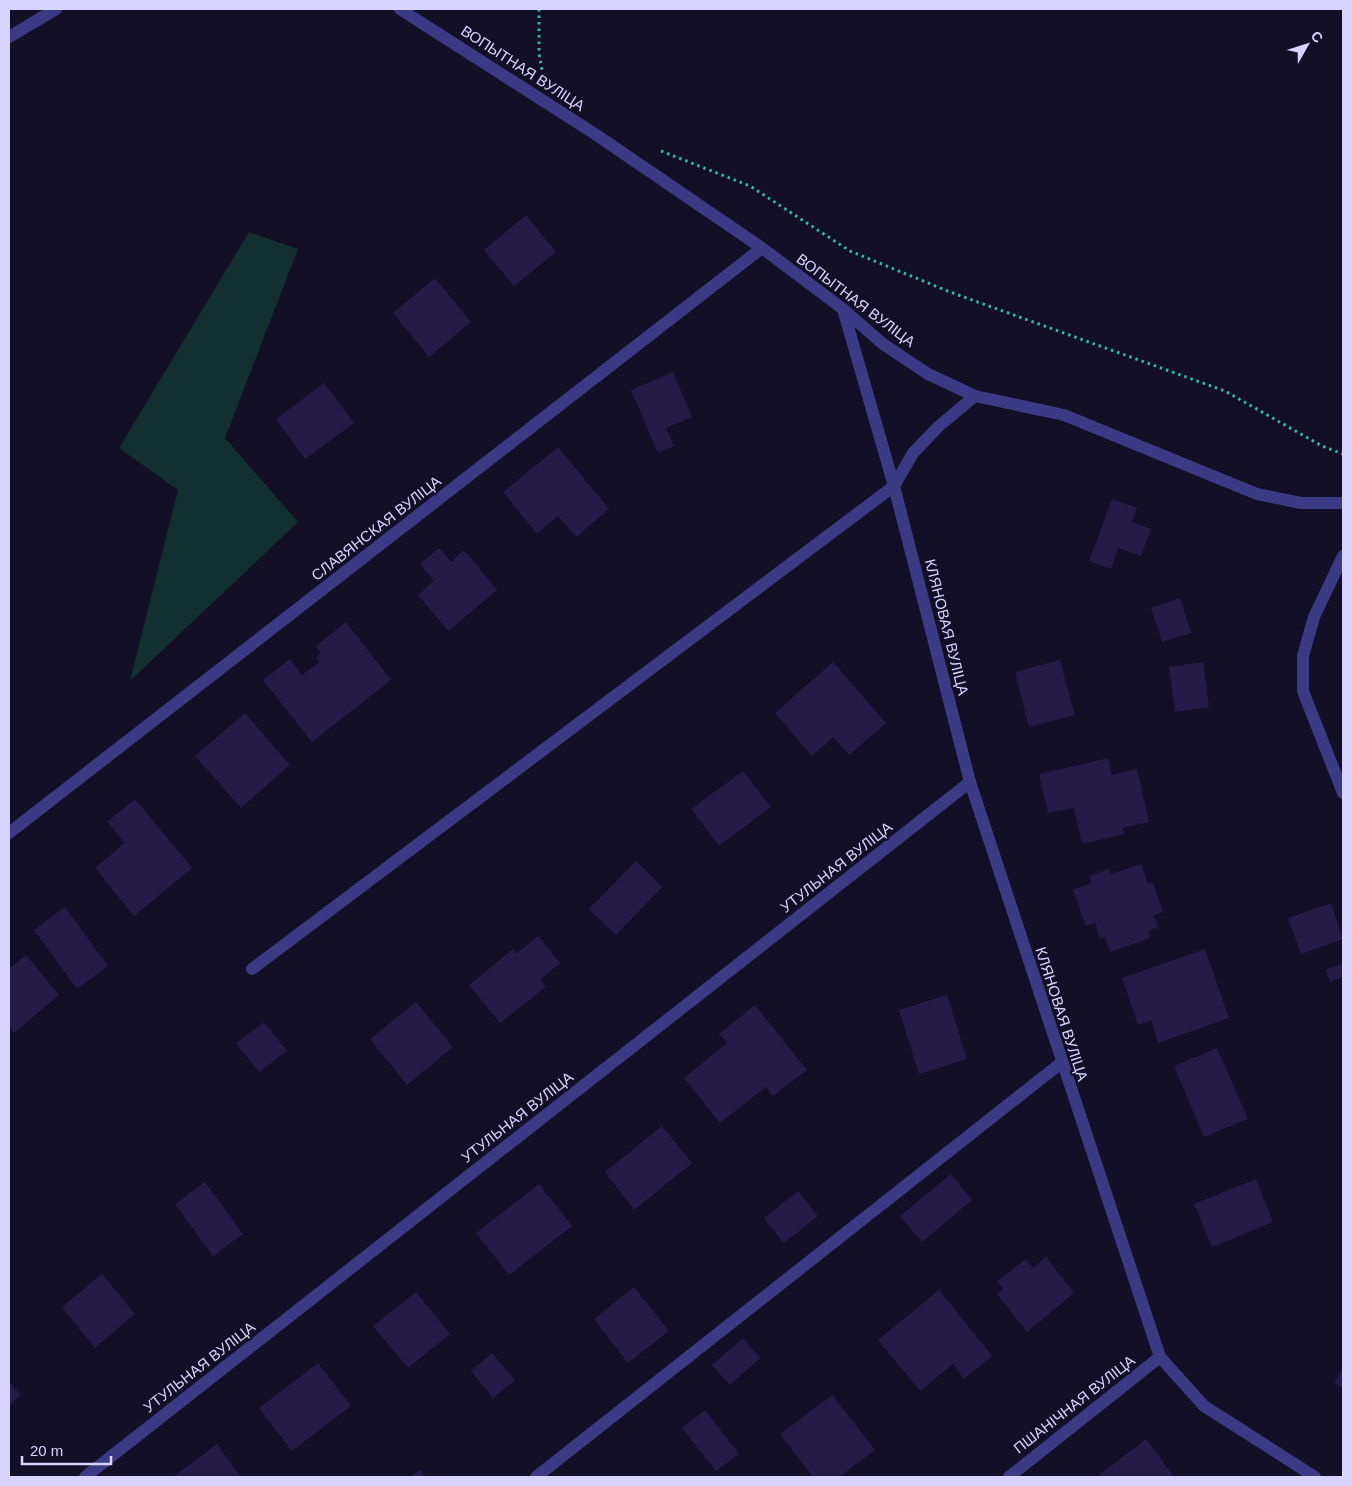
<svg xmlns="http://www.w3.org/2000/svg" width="1352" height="1486" font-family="Helvetica,sans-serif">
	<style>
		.green { fill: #12302f }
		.building { fill: #241b47 }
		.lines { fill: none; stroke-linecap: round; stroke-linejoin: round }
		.path { stroke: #2fb8b0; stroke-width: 3; stroke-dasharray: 2.5 4; stroke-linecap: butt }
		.lane { stroke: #3d3a85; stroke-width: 12 }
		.street { stroke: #3d3a85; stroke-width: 12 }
		.labels { text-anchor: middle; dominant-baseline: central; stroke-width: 4.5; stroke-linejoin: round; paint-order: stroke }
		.street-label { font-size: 15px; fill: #d9d4ff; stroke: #130f26 }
	</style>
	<rect width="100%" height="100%" fill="#130f26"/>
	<path class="green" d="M249,232L298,249L225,438L298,522L130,681L178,490L119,448Z"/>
	<g class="building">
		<path d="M526,215L556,252L514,286L484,250Z"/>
		<path d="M435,278L471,322L429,357L393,313Z"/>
		<path d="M673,372L692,417L666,428L674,446L658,453L631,390Z"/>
		<path d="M324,383L354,423L305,459L276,419Z"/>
		<path d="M558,447L609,509L576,537L558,516L537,534L503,492Z"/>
		<path d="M1112,499L1137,508L1132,522L1151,529L1141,556L1118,548L1111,569L1089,561Z"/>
		<path d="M439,548L451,562L464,550L497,590L448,631L418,595L434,581L420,564Z"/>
		<path d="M1180,598L1191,633L1162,642L1151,608Z"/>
		<path d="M346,622L391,680L312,742L263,680L290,659L302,675L319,662L316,657L321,653L316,646Z"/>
		<path d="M1060,660L1075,715L1029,727L1015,672Z"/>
		<path d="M833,662L886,723L849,755L833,737L812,756L775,713Z"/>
		<path d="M1203,662L1209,707L1175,712L1169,667Z"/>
		<path d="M245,713L290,765L241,808L195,756Z"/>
		<path d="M1108,758L1112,775L1137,769L1149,822L1123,828L1124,834L1082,844L1074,808L1048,813L1039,774Z"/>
		<path d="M743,771L771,807L719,846L691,809Z"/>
		<path d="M135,799L192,868L134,916L95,868L125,843L107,822Z"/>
		<path d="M636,861L662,887L616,935L589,909Z"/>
		<path d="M1141,864L1148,884L1153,882L1163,912L1154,915L1158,927L1148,931L1150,938L1110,952L1105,937L1100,939L1095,922L1086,926L1073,890L1091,883L1089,876L1109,869L1111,874Z"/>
		<path d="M1331,903L1343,939L1301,954L1288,918Z"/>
		<path d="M65,907L108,966L77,989L34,930Z"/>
		<path d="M538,936L560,963L540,980L546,987L500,1023L469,985L513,949L517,953Z"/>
		<path d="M1205,949L1229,1018L1158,1043L1151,1020L1138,1025L1122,978Z"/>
		<path d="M26,955L59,995L14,1033L9,1027V969Z"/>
		<path d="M1343,963V977L1330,982L1326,970Z"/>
		<path d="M947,995L967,1059L919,1074L899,1010Z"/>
		<path d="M416,1002L453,1047L407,1085L370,1039Z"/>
		<path d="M755,1005L807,1070L773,1096L766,1087L720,1123L684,1078L727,1043L719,1034Z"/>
		<path d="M264,1022L287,1051L259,1072L236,1043Z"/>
		<path d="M1217,1048L1248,1119L1204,1137L1174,1066Z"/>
		<path d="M662,1126L692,1163L634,1210L605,1172Z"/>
		<path d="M951,1174L972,1200L922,1242L900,1216Z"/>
		<path d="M1256,1179L1273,1222L1212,1247L1194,1204Z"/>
		<path d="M205,1182L243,1234L213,1256L175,1204Z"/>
		<path d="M539,1184L572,1226L509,1275L476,1233Z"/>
		<path d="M798,1191L818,1216L784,1243L764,1218Z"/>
		<path d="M1046,1257L1074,1293L1027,1332L997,1294L1003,1289L997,1281L1026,1259L1033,1268Z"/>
		<path d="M102,1274L135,1314L95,1348L62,1307Z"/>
		<path d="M634,1287L669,1331L628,1363L594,1319Z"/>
		<path d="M939,1290L992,1356L964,1379L953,1364L920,1391L878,1340Z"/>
		<path d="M416,1292L450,1334L408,1368L373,1326Z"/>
		<path d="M743,1338L760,1358L730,1385L712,1365Z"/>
		<path d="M492,1353L515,1380L493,1398L471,1371Z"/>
		<path d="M318,1363L351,1406L292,1451L259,1408Z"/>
		<path d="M1343,1369V1389L1334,1382Z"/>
		<path d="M9,1381L21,1395L9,1406Z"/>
		<path d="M832,1395L875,1450L839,1477H813L780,1434Z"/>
		<path d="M705,1410L739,1454L716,1471L682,1428Z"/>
		<path d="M1146,1439L1174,1477H1101L1099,1475Z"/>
		<path d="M217,1444L241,1477H173Z"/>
		<path d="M420,1470L426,1477H410Z"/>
	</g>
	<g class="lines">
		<g class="path">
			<path d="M539,9V54L543,75"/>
			<path d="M661,151L750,186L850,251L950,292L1225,391L1322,446L1343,454"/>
		</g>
		<g class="lane">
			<path d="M1343,556L1314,617L1303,656V691L1343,793"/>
			<path d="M252,969L894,486"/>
			<path d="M536,1477L1061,1063"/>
		</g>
		<g class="street">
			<path d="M400,9L595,134L762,248L843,309L883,344L928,374L975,396L1064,415L1257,494L1301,503H1343"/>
			<path d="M9,37L56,9"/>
			<path d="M843,309L894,486"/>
			<path d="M975,396L939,426L913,453L894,486L970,782L1160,1357L1204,1406L1315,1477"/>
			<path d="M9,833L762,248"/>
			<path d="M85,1477L970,782"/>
			<path d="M1009,1477L1160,1357"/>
		</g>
	</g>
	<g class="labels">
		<g class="street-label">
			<text transform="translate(523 68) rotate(33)">ВОПЫТНАЯ ВУЛІЦА</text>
			<text transform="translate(856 300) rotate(37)">ВОПЫТНАЯ ВУЛІЦА</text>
			<text transform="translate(376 528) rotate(-38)">СЛАВЯНСКАЯ ВУЛІЦА</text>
			<text transform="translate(947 627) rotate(76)">КЛЯНОВАЯ ВУЛІЦА</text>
			<text transform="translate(836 867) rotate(-38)">УТУЛЬНАЯ ВУЛІЦА</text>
			<text transform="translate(1062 1014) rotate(72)">КЛЯНОВАЯ ВУЛІЦА</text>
			<text transform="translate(517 1117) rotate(-38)">УТУЛЬНАЯ ВУЛІЦА</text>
			<text transform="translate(199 1367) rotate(-38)">УТУЛЬНАЯ ВУЛІЦА</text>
			<text transform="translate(1074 1404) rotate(-38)">ПШАНІЧНАЯ ВУЛІЦА</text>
		</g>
	</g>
	<rect width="1352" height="1486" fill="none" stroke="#d9d4ff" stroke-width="20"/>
	<g transform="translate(1307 45) rotate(51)" stroke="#130f26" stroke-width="4" paint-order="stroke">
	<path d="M0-4L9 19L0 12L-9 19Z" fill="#d9d4ff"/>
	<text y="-8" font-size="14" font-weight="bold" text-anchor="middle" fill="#d9d4ff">С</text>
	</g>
	<path d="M22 1456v8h89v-8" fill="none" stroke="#d9d4ff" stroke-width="2.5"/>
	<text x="30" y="1456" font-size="15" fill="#d9d4ff" stroke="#130f26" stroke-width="4" paint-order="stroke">20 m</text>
</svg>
